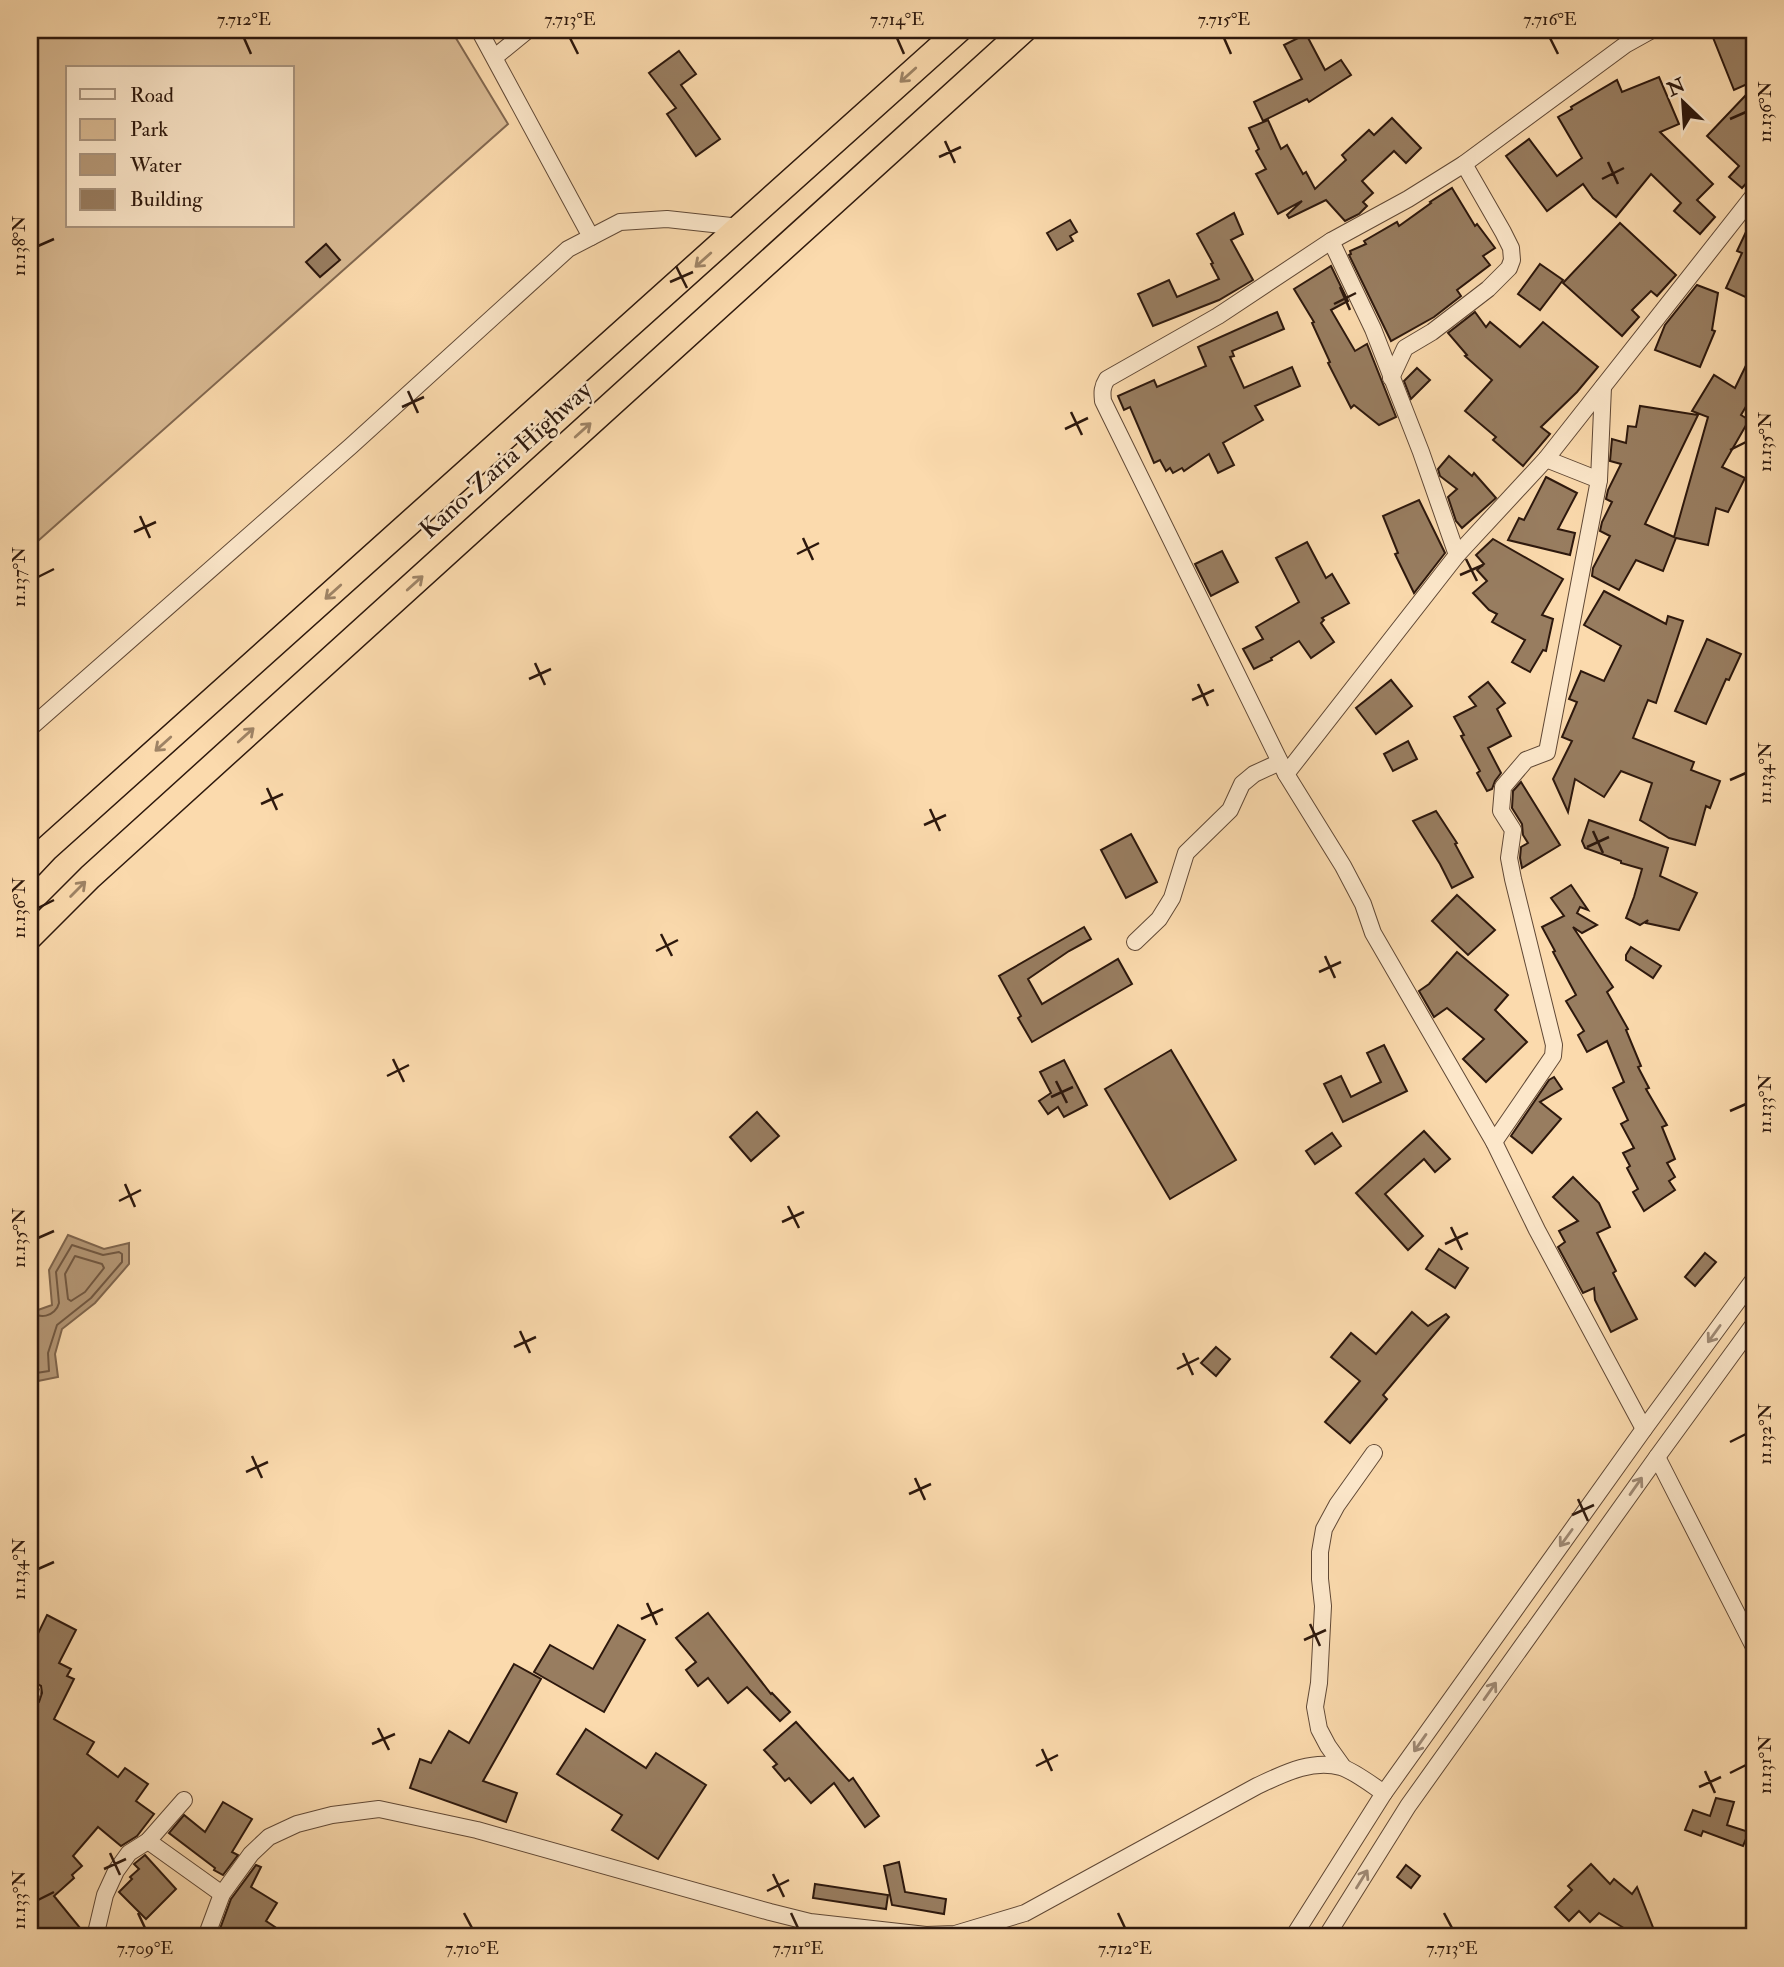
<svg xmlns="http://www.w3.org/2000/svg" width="1784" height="1967" font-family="'IM FELL Double Pica',serif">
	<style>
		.green { fill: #d8b992; stroke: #826850; stroke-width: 2; fill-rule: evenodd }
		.water { fill: #b59877; stroke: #7f654d; stroke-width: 2 }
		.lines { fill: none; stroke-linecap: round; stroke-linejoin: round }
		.shore { stroke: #715842; stroke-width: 2 }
		.building { fill: #987d60; stroke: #2d180d; stroke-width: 2 }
		.minor-casing { stroke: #604835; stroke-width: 18 }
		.trunk-casing { stroke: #2d180d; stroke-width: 27 }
		.minor { stroke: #fce7ca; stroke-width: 16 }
		.trunk { stroke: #fbdaad; stroke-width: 24 }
		.oneway { stroke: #9e8365 }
		.oneway2 { stroke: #9f8a75 }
		.ticks { fill: none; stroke: #2d180d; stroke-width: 2.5 }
		.labels { text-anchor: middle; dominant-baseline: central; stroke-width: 5; stroke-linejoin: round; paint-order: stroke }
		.street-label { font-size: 26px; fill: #2d180d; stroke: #fce7ca }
		.neatline { fill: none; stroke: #2d180d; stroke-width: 2.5 }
		.ticks-label { font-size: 18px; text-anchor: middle; fill: #2d180d }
	</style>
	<rect width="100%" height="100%" fill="#fbdaad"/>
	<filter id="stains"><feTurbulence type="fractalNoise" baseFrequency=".00286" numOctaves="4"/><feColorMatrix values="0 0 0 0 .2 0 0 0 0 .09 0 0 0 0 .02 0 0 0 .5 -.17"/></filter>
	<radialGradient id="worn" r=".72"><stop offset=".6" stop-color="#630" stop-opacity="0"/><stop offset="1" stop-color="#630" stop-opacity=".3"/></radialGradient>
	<path class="green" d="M30,30H451L508,124L30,548ZM68,68H292V226H68Z"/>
	<path class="water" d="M68,1235L104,1249L129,1243V1264L95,1303L62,1329L55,1354L58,1377L33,1382L30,1360V1279V1293L38,1310L52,1305L49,1270Z"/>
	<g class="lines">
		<g class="shore">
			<path d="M75,1256L102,1264L104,1268L85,1292L71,1301L68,1299L65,1274Z"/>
			<path d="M30,1308C37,1322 56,1316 59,1303L56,1272L72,1245L103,1255L119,1252L122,1254V1262L91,1298L57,1325L48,1353L49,1371L30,1374"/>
		</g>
	</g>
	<g class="building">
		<path d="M1710,30H1744L1754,54V81L1734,90Z"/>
		<path d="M1306,34L1325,70L1341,60L1351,75L1309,102L1307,99L1263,121L1254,102L1302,79L1284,45Z"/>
		<path d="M679,51L696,74L681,85L720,139L696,156L667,114L676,108L649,73Z"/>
		<path d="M1659,77L1679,124L1660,132L1713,184L1697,200L1715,217L1700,234L1674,211L1681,203L1651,174L1616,217L1593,198L1583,184L1547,211L1506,156L1529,139L1557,176L1582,158L1558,117L1572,109L1571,107L1617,80L1622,92Z"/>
		<path d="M1745,96L1754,105V181L1751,178L1742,188L1729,177L1739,166L1707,136Z"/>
		<path d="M1392,118L1421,148L1406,163L1394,151L1362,181L1373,193L1363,202L1367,206L1359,214L1345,221L1326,200L1289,218L1287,215L1302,201L1278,214L1256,174L1266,169L1256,151L1259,149L1249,128L1268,120L1281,149L1287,145L1303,174L1306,172L1315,189L1346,160L1342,155L1369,130L1374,135Z"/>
		<path d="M1452,188L1475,226L1477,224L1495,248L1483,256L1490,265L1457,290L1461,296L1434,317L1391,341L1349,255L1351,254L1350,251L1366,244L1364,241L1397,222L1399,226L1431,203L1430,202Z"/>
		<path d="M1234,213L1243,234L1231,240L1253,280L1219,300L1153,326L1138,294L1169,280L1177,297L1219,279L1211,264L1213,263L1197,234Z"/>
		<path d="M1754,215V301L1726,288L1742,253L1737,251Z"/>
		<path d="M1070,220L1077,232L1070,236L1073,241L1057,250L1047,233Z"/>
		<path d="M1620,223L1676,275L1657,296L1651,291L1632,310L1639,317L1622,336L1563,283Z"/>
		<path d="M326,244L340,260L320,277L306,262Z"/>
		<path d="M1540,264L1563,280L1540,310L1518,294Z"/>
		<path d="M1331,266L1348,301L1331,310L1355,351L1367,344L1396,417L1379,425L1354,405L1351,408L1328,363L1330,362L1312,323L1314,322L1294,289Z"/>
		<path d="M1697,285L1718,293L1712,330L1715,331L1700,367L1655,350L1665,325Z"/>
		<path d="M1277,312L1284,329L1232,351L1234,356L1230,357L1244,388L1292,367L1300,386L1255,406L1263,420L1223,443L1234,465L1218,473L1209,454L1184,471L1182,468L1173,473L1170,468L1166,471L1160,460L1154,463L1130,407L1124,410L1118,396L1154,380L1157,387L1206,366L1198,347Z"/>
		<path d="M1475,312L1486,327L1490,322L1520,347L1543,322L1598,367L1577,392L1541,427L1550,434L1523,466L1493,440L1496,437L1465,411L1492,380L1465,356L1467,355L1448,333Z"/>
		<path d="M1754,349V393L1741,415L1749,420L1722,467L1745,478L1728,512L1716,508L1708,545L1676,538L1663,571L1636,560L1619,590L1592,576L1593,568L1610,536L1600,531L1602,522L1612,502L1606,499L1608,490L1621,464L1610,461L1612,439L1626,443L1628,426L1636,427L1640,406L1698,415L1645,524L1674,537L1708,417L1692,411L1714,375L1735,388Z"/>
		<path d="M1417,368L1430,380L1411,399L1404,381Z"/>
		<path d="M1449,456L1472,476L1474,473L1496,498L1462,528L1456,521L1448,497L1457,489L1440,476L1438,469Z"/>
		<path d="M1546,477L1577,493L1558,529L1575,533L1570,555L1508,540L1519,518L1524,520Z"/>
		<path d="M1419,500L1445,553L1414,593L1395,554L1398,553L1383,516Z"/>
		<path d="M1493,539L1563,579L1542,615L1553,619L1546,651L1543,650L1530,672L1512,662L1525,640L1492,622L1497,614L1489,610L1473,593L1487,581L1477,570L1484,564L1476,555Z"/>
		<path d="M1307,542L1326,578L1332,574L1349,603L1322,618L1324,620L1321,623L1334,642L1311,658L1299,641L1271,658L1272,660L1254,669L1243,649L1263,639L1256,627L1299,602L1276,558Z"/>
		<path d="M1222,551L1238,582L1211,596L1195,564Z"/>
		<path d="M1604,591L1666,624L1668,616L1683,621L1656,703L1648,700L1633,738L1694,762L1691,770L1720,781L1710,808L1706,806L1695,845L1669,838L1640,820L1652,783L1621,771L1604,797L1575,779L1568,812L1553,779L1572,741L1562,737L1577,702L1569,699L1581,671L1604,681L1621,646L1584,625Z"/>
		<path d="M1707,639L1741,654L1729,680L1726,679L1706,724L1675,711Z"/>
		<path d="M1391,680L1412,706L1376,734L1356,708Z"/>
		<path d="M1488,682L1505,703L1497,709L1511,736L1488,748L1501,773L1495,781L1492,789L1487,791L1477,773L1480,771L1461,736L1464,735L1454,717L1476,706L1469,697Z"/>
		<path d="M1408,741L1417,759L1393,771L1384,754Z"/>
		<path d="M1521,782L1560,845L1522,868L1520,858L1521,847L1528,843L1523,835L1522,824L1512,808L1513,791Z"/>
		<path d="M1436,811L1457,843L1455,844L1473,877L1452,888L1440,864L1413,821Z"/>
		<path d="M1589,820L1668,848L1660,876L1697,893L1679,930L1646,923L1648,920L1640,925L1626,918L1634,897L1642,869L1621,863V861L1585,848L1582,841Z"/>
		<path d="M1131,834L1157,882L1126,898L1101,850Z"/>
		<path d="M1571,885L1588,910L1580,907L1577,913L1597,925L1582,933L1573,927L1613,987L1607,992L1628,1029L1626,1030L1641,1066L1638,1067L1649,1088L1646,1089L1667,1125L1662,1127L1675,1159L1667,1163L1675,1177L1669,1181L1675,1190L1644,1211L1633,1192L1638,1189L1627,1168L1630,1166L1623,1153L1634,1148L1621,1124L1628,1120L1613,1088L1624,1082L1607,1041L1587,1052L1578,1035L1584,1031L1566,1001L1576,995L1553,952L1555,951L1542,927L1564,916L1551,898Z"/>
		<path d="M1457,895L1495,930L1468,955L1432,921Z"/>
		<path d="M1084,927L1091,939L1069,951L1028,979L1042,1004L1118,959L1132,984L1032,1042L1018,1018L1021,1016L999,976Z"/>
		<path d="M1631,947L1661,966L1653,978L1626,960V955Z"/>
		<path d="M1457,952L1508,995L1495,1010L1527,1042L1486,1082L1463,1059L1484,1039L1447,1008L1434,1017L1419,991L1429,984Z"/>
		<path d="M1384,1045L1407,1091L1343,1122L1324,1084L1341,1076L1351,1097L1381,1082L1367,1053Z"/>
		<path d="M1171,1050L1236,1160L1170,1199L1105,1089Z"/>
		<path d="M1064,1060L1087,1105L1064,1117L1058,1107L1048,1114L1039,1101L1051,1093L1040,1072Z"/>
		<path d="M1554,1077L1562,1089L1540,1102L1561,1119L1532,1153L1511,1136L1549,1080Z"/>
		<path d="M757,1112L779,1136L751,1161L730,1137Z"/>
		<path d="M1424,1131L1450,1159L1435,1172L1424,1159L1385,1194L1423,1236L1408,1250L1356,1193Z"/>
		<path d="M1332,1133L1341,1146L1315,1164L1306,1151Z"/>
		<path d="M1573,1177L1599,1203L1610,1227L1597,1233L1616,1271L1613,1273L1637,1319L1611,1332L1595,1300L1594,1288L1583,1293L1558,1247L1565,1242L1559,1231L1578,1221L1553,1197Z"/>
		<path d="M1439,1249L1468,1268L1455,1288L1426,1269Z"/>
		<path d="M1705,1253L1716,1262L1695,1286L1685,1277Z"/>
		<path d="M1412,1312L1428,1326L1446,1314L1449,1317L1383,1395L1387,1399L1350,1443L1325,1422L1360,1381L1331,1357L1351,1333L1376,1354Z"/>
		<path d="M1216,1347L1230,1359L1216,1376L1201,1363Z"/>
		<path d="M708,1613L771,1694L772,1693L790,1712L780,1721L747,1687L728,1703L708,1678L698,1686L686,1670L696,1662L676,1638Z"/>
		<path d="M47,1615L76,1630L59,1663L71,1669L67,1676L74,1679L54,1719L94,1742L87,1754L118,1777L125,1768L148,1784L136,1801L154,1814L137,1836L121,1846L98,1827L73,1856L82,1866L72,1875L74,1878L54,1896L85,1934V1937H30V1707L35,1706L39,1702L42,1693L41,1686L30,1680V1650Z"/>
		<path d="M618,1625L645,1640L604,1712L534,1672L550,1645L593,1669Z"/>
		<path d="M514,1664L541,1679L483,1781L517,1793L506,1822L410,1788L420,1759L431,1763L449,1731L469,1743Z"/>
		<path d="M796,1722L849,1781L853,1778L879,1816L865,1827L834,1783L811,1803L789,1778L785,1781L773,1767L777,1764L764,1750Z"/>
		<path d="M586,1729L646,1768L656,1753L706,1785L658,1859L612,1830L622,1815L557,1774Z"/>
		<path d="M1716,1798L1734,1802L1727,1825L1749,1832L1743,1846L1703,1831L1701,1836L1685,1830L1693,1810L1710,1816Z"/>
		<path d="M223,1802L252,1819L232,1852L238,1855L223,1875L214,1870L215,1868L169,1833L184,1815L205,1832Z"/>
		<path d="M145,1855L176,1889L146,1919L119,1892L132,1879L130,1877L139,1869L134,1864Z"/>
		<path d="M899,1862L905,1892L946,1899L944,1914L892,1905L884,1866Z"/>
		<path d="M1591,1864L1610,1884L1614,1879L1632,1894L1637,1887L1654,1930L1637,1936L1599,1913L1590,1922L1579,1911L1569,1921L1555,1907L1572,1890L1568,1886Z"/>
		<path d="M256,1865L261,1867L251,1887L277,1903L266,1921L275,1927L268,1937H217L231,1899Z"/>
		<path d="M1406,1865L1420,1876L1411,1888L1397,1877Z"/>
		<path d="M815,1884L888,1895L886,1909L813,1898Z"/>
	</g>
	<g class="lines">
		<g class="minor-casing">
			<g id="minor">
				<path d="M479,30L591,237"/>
				<path d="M495,57L528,30"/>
				<path d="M1331,241L1373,329L1421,452L1457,555"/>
				<path d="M1391,378L1405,348L1432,332L1488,289L1509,268L1512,260L1511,248L1503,232L1464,164"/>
				<path d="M1546,459L1599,480"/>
				<path d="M30,728L351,446L568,249L620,222L667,219L740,227"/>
				<path d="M1286,774L1457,555L1546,459L1754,195"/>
				<path d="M1135,942L1159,919L1172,898L1186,853L1230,810L1242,784L1254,774L1280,762"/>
				<path d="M1494,1142L1553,1056L1554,1045L1513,879L1509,858L1513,830L1501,811L1503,787L1526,760L1547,752L1599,480L1603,387"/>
				<path d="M1644,1429L1537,1230L1494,1142L1373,933L1363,904L1343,866L1286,774L1103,401C1102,392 1102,387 1107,379L1218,316L1331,241L1408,199L1464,164L1625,45L1652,30"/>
				<path d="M1657,1457L1754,1647"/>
				<path d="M30,1697L32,1693"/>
				<path d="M1343,1767L1328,1746L1319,1729L1315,1707L1319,1683L1323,1606L1320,1579V1552L1324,1529L1337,1505L1374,1453"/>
				<path d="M148,1841L222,1894"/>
				<path d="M95,1937L105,1895L116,1871L129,1853L148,1841L184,1800"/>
				<path d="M206,1937L222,1894L251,1854L269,1837L297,1824L332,1815L379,1809L477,1830L770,1912L810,1922L926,1935L955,1934L1025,1913L1257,1786C1283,1774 1311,1759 1341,1767C1354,1771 1372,1785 1384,1793"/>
				<path d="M1293,1937L1384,1793L1644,1429L1754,1279"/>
				<path d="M1326,1937L1408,1806L1657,1457L1754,1324"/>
			</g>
		</g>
		<g class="trunk-casing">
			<g id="trunk">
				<path d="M30,866L46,849L959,30"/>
				<path d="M30,937L90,877L1024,30"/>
			</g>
		</g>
		<use href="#minor" class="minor"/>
		<use href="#trunk" class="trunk"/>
	</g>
	<defs><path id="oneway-shaft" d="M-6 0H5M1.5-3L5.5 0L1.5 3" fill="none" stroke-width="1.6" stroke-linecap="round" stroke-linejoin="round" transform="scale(1.75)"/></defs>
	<g class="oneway">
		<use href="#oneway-shaft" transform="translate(908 75) rotate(138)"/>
		<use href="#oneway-shaft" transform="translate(703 260) rotate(138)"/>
		<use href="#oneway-shaft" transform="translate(583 430) rotate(-42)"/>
		<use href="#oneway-shaft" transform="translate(415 583) rotate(-42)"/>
		<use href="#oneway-shaft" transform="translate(333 592) rotate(138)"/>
		<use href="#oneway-shaft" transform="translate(246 735) rotate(-42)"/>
		<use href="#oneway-shaft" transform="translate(163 744) rotate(138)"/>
		<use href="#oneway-shaft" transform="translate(78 889) rotate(-45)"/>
	</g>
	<g class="oneway2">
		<use href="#oneway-shaft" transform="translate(1714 1334) rotate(126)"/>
		<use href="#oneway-shaft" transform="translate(1636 1486) rotate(-55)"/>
		<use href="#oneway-shaft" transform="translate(1566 1538) rotate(126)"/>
		<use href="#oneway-shaft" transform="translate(1490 1691) rotate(-55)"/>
		<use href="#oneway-shaft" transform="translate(1420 1743) rotate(125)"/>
		<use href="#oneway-shaft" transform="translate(1362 1879) rotate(-58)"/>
	</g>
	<path class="ticks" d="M244,38L251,54M570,38L578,54M897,38L904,54M1224,38L1231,54M1550,38L1558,54M1730,119L1746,112M945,141L955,163M939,157L961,147M1608,162L1618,184M1602,179L1624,168M38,246L54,239M676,266L687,288M670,282L693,272M1340,287L1350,310M1334,304L1356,293M408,391L418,413M402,407L424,397M1071,412L1082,435M1065,429L1088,418M1730,450L1746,442M140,516L150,538M134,532L156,522M803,538L813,560M797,554L819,543M1466,559L1477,581M1460,575L1483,565M38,577L54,569M535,663L545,685M529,679L551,669M1198,684L1208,706M1192,700L1214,690M1730,780L1746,773M267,788L277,810M261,804L283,794M930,809L940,831M924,825L946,815M1593,831L1603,853M1587,847L1609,837M38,908L54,900M661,934L672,956M656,951L678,940M1325,956L1335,978M1319,972L1341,962M393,1059L404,1082M387,1076L409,1065M1056,1081L1067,1103M1051,1097L1073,1087M1730,1111L1746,1104M125,1184L135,1207M119,1201L141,1190M788,1206L799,1228M782,1222L804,1212M1451,1227L1462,1250M38,1238L54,1231M1445,1244L1468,1233M520,1331L530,1353M514,1347L536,1337M1183,1353L1193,1375M1177,1369L1199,1358M1730,1442L1746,1434M252,1456L262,1478M246,1472L268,1462M915,1478L925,1500M909,1494L931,1484M1578,1499L1588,1521M1572,1515L1594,1505M38,1569L54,1562M647,1603L657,1625M641,1619L663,1609M1310,1624L1320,1646M1304,1640L1326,1630M378,1728L389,1750M372,1744L395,1734M1042,1749L1052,1771M1036,1766L1058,1755M1705,1771L1715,1793M1730,1773L1746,1765M1699,1787L1721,1777M110,1853L120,1875M104,1869L126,1859M773,1874L784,1897M767,1891L789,1880M38,1900L54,1892M138,1913L145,1928M464,1913L472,1928M791,1913L798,1928M1118,1913L1125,1928M1444,1913L1452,1928"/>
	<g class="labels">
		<g class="street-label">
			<text transform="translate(506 460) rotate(-42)">Kano-Zaria Highway</text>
		</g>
	</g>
	<rect width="1784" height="1967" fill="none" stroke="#fbdaad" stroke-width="77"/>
	<rect x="66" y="66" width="228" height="161" fill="#fce7ca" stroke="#a9947e" stroke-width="2"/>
	<rect x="80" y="89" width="35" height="10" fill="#fce7ca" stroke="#a9947e" stroke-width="2"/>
	<text x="130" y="102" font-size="21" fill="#2d180d">Road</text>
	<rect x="80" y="119" width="35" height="21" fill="#d8b992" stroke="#a9947e" stroke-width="2"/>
	<text x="130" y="136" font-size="21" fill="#2d180d">Park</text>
	<rect x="80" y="154" width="35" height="21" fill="#b59877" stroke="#a9947e" stroke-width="2"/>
	<text x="130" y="172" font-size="21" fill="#2d180d">Water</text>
	<rect x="80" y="189" width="35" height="21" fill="#987d60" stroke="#a9947e" stroke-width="2"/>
	<text x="130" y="206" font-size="21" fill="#2d180d">Building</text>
	<g transform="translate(1683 102) rotate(335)" stroke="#fce7ca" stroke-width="5" paint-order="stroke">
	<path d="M0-5L12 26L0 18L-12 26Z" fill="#2d180d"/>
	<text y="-10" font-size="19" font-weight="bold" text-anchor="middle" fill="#2d180d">N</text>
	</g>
	<rect x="38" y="38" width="1708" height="1890" class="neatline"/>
	<g class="ticks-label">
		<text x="244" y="25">7.712°E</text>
		<text x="570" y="25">7.713°E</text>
		<text x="897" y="25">7.714°E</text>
		<text x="1224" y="25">7.715°E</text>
		<text x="1550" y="25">7.716°E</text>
		<text transform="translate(1765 112) rotate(-90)" y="6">11.136°N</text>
		<text transform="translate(19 246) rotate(-90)" y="6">11.138°N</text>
		<text transform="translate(1765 442) rotate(-90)" y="6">11.135°N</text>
		<text transform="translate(19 577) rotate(-90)" y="6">11.137°N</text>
		<text transform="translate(1765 773) rotate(-90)" y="6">11.134°N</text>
		<text transform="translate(19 908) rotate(-90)" y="6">11.136°N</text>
		<text transform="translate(1765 1104) rotate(-90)" y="6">11.133°N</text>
		<text transform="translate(19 1238) rotate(-90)" y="6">11.135°N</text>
		<text transform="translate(1765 1434) rotate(-90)" y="6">11.132°N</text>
		<text transform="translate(19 1569) rotate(-90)" y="6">11.134°N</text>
		<text transform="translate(1765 1765) rotate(-90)" y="6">11.131°N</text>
		<text transform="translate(19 1900) rotate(-90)" y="6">11.133°N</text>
		<text x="145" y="1954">7.709°E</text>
		<text x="472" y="1954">7.710°E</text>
		<text x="798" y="1954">7.711°E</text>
		<text x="1125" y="1954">7.712°E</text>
		<text x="1452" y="1954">7.713°E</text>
	</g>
	<rect width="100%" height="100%" filter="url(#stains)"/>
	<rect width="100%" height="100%" fill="url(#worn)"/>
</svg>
